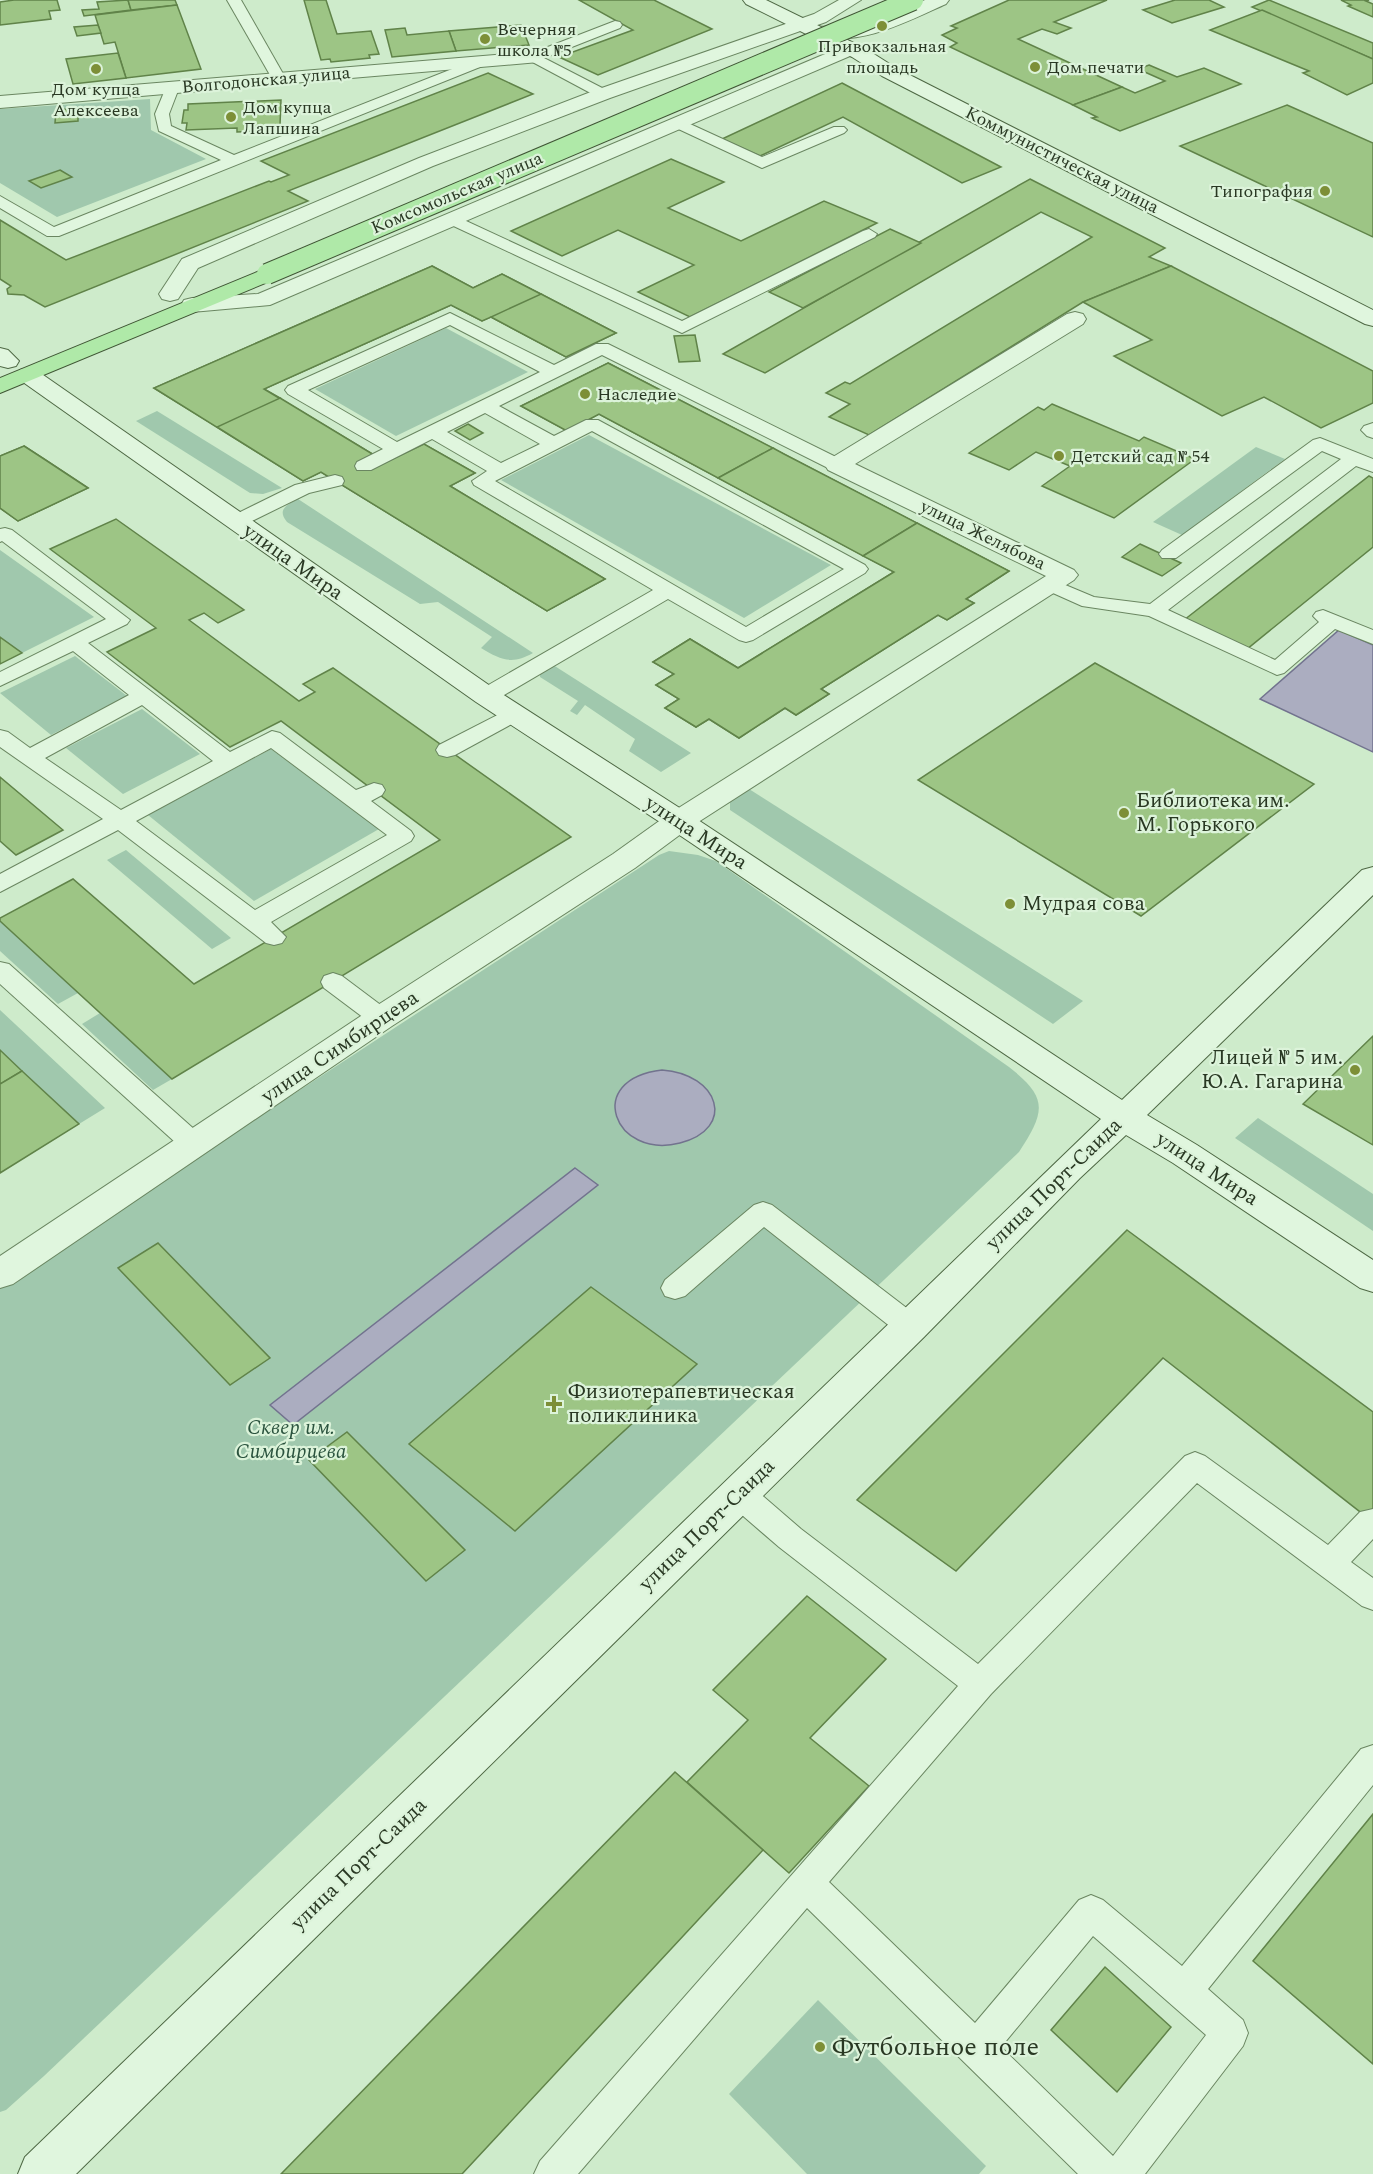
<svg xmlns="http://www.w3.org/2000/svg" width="1373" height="2174" font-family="Spectral,serif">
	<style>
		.green { fill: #a0c8ad }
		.water { fill: #abadc0; stroke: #72738e; stroke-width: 1.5 }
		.building { fill: #9dc585; stroke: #608349; stroke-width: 1.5 }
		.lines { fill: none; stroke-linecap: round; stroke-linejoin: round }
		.lane-casing { stroke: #6a8661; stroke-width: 2 }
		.street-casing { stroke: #6a8661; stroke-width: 2 }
		.secondary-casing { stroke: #4e6844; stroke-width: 2 }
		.primary-casing { stroke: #3f5534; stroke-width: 2 }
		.lane { fill: #e0f6de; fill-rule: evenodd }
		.street { fill: #e0f6de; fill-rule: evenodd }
		.secondary { fill: #e0f6de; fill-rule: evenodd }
		.primary { fill: #afe9a8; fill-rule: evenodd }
		.primary-bridge-casing { stroke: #3f5534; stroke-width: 22; stroke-linecap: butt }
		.primary-bridge { stroke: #afe9a8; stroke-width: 20 }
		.poi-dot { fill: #7d8f37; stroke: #dcf3da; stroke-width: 2 }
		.labels { text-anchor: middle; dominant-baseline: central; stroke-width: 4.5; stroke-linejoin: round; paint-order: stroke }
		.far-poi-label { font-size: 18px; fill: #293823; stroke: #dcf3da; text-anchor: start }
		.far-street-label { font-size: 18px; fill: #293823; stroke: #dcf3da }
		.street-label { font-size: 21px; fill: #293823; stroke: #dcf3da }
		.poi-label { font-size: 21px; fill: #293823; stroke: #dcf3da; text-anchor: start }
		.park-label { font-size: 21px; font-style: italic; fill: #2b533e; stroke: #dcf3da }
		.near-poi-label { font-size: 26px; fill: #293823; stroke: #dcf3da; text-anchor: start }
	</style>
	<rect width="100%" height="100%" fill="#ceebcb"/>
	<g class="green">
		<path d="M150,99L151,130L206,159L57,217L0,183V109Z"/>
		<path d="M446,328L528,372L396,436L315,389Z"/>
		<path d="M157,411L282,488L263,494L250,493L136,421Z"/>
		<path d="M589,435L831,565L744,618L501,480Z"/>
		<path d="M1256,447L1285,459L1182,535L1153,522Z"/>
		<path d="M298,499L533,653C512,665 501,660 481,648L492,637L438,602L420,604L287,522C277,510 286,505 298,499Z"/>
		<path d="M0,550L94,617L0,664Z"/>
		<path d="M75,656L127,696L51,735L0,693Z"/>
		<path d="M550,663L691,753L661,772L629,751L635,739L585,705L577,715L570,711L578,701L540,677V669Z"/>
		<path d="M142,709L200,754L123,794L66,748Z"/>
		<path d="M271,749L379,829L254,901L148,815Z"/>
		<path d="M749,789L1083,1001L1053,1024L730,810V801Z"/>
		<path d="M126,850L231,938L212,949L107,860Z"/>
		<path d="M669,851L698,855L716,861L1009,1067C1049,1098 1045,1112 1019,1152L44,2076L6,2110L0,2112V1286L659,855Z"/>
		<path d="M0,921L78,993L58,1004L0,951Z"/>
		<path d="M0,1010L105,1108L79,1124L0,1050Z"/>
		<path d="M100,1013L172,1079L153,1090L82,1024Z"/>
		<path d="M1258,1118L1373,1194V1231L1235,1138Z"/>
		<path d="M818,2000L986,2166L979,2174H807L729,2094Z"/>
	</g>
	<g class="water">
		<path d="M1339,630L1373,645V752L1260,699Z"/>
		<path d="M662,1070C719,1074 737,1128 680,1143C614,1160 583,1079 662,1070Z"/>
		<path d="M575,1168L598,1185L293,1425L270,1405Z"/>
	</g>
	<g class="building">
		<path d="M14,0H57L60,10L49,11L51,19L0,25V2Z"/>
		<path d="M128,0L131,10L84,16L82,10L99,9L97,2Z"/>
		<path d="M128,0H175L177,5L131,10Z"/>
		<path d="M304,0H326L337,34L371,31L379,54L369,55L370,58L331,62L330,59L321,60Z"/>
		<path d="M579,0H654L712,29L598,75L559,57L633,30Z"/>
		<path d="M1009,0H1107L1054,22L1071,28L1057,34L1042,29L1018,39L1122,87L1073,105L950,47L957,43L942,35L957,28L951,26Z"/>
		<path d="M1175,0H1209L1224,7L1172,23L1143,10Z"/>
		<path d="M1269,0L1373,43V59L1252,7Z"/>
		<path d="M1341,0H1369L1366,1L1373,4V17L1348,6L1351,5Z"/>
		<path d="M177,5L201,69L126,78L115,42L104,44L95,15Z"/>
		<path d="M1262,10L1373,59V83L1347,95L1303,73L1309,71L1210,30Z"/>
		<path d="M98,25L101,33L77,36L74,27Z"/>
		<path d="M521,25L529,45L456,51L449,31Z"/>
		<path d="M405,28L407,35L449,31L456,51L392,57L385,30Z"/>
		<path d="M118,53L126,78L73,84L66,59Z"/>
		<path d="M1149,65L1177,77L1204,68L1241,84L1120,131L1092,118L1097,117L1073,105L1122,87L1135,93L1165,81L1138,69Z"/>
		<path d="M488,73L533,94L288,191L308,201L45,307L24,295L8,294L7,289L11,286L0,279V220L66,260L269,181L271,182L289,175L261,161Z"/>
		<path d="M842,83L1001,167L962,183L843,117L760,156L722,139Z"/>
		<path d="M281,100L280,125L267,126V131L237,132V128L186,130L187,123H182L184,110H188V104Z"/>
		<path d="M1287,105L1373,143V237L1180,146Z"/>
		<path d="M78,108V121L55,123L56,110Z"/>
		<path d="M671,159L724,182L668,208L741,241L824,201L877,223L690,317L638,292L694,265L618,230L562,256L511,231Z"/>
		<path d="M60,170L72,177L41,188L29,181Z"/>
		<path d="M1030,179L1165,248L1149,257L1171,266L1083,302L869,435L829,417L850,404L826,393L845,382L850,384L1092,237L1041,212L765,373L723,354Z"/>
		<path d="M890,229L921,243L803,308L769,292Z"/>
		<path d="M432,266L473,288L502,274L541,294L482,321L451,305L264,389L280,398L217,427L154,388Z"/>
		<path d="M432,266L473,288L502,274L616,333L566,357L491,317L482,321L451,305L264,389L374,455L358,463L370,470L424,444L475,473L450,486L605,579L547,611L321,472L303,481L154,388Z"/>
		<path d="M1171,266L1373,371V403L1321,428L1264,397L1222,416L1114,356L1152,340L1083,302Z"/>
		<path d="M541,294L616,333L566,357L491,317Z"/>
		<path d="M695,335L700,361L679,362L674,336Z"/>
		<path d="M608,363L1009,571L966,599L974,603L947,620L938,615L821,689L829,694L796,715L785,708L739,738L709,719L696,727L665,708L679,699L656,685L674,674L653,662L690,639L738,668L894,572L599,414L567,431L521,406Z"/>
		<path d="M608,363L773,448L718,478L599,414L567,431L521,406Z"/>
		<path d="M280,398L374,455L358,463L370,470L424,444L475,473L450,486L605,579L547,611L321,472L303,481L217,427Z"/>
		<path d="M1052,404L1139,441L1144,437L1195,459L1114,518L1042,486L1070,466L1036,452L1009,470L969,453L1038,407L1044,410Z"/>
		<path d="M468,424L483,433L470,440L455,431Z"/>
		<path d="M24,446L44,459L88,488L18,521L0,508V456Z"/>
		<path d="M24,446L44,459L88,488L18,521L0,508V456Z"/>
		<path d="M773,448L784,454L917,523L863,556L718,478Z"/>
		<path d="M1369,476L1373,478V547L1247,649L1184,620Z"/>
		<path d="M116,519L244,610L218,623L204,613L189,620L299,701L315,692L303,684L333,668L571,837L172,1079L0,921V918L73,879L194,984L440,840L281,721L230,747L107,652L156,628L50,549Z"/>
		<path d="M917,523L1009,571L966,599L974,603L947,620L938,615L821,689L829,694L796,715L785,708L739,738L709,719L696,727L665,708L679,699L656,685L674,674L653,662L690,639L738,668L894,572L863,556Z"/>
		<path d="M1140,544L1181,563L1162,576L1122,557Z"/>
		<path d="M0,637L22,653L0,664Z"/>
		<path d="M1095,663L1314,784L1141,916L918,780Z"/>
		<path d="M0,777L63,830L16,855L0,841Z"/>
		<path d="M1373,1036V1145L1303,1104Z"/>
		<path d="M0,1050L22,1071L0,1084Z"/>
		<path d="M22,1071L79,1124L0,1173V1084Z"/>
		<path d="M1127,1230L1373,1412V1522L1163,1358L956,1571L857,1500Z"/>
		<path d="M158,1243L270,1358L230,1385L118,1268Z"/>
		<path d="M591,1287L697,1364L515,1531L409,1444Z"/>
		<path d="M347,1432L465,1550L426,1581L309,1460Z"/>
		<path d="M807,1596L886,1659L810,1738L869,1786L789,1873L687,1782L748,1720L713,1690Z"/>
		<path d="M675,1772L763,1850L462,2174H281Z"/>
		<path d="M1373,1814V2064L1253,1961Z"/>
		<path d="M1105,1967L1171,2027L1117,2092L1051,2030Z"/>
	</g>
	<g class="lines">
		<g class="lane-casing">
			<g id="lane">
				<path d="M227,0H241L286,79L284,82H274Z"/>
				<path d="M615,21L620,22L622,25L620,28L544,58L608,91L610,94L608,97H598L525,58L527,55Z"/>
				<path d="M480,58L485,59L487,62L485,65L59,236H47L0,208V196L54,227L221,160L159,131L155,114L167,85H177L179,88L169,114L171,126L234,155Z"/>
				<path d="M677,118L762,157L834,127H844L847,130L844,133L762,168L672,126L669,123L672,120Z"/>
				<path d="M451,214L682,321L863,231L869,229L877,234L875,237L682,333L445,222L443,219L445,216Z"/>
				<path d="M450,313L554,365L596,344H608L844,461L846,465L844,469H830L602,355L499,406L554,436L586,420H598L865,565L868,569L865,573L753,640L746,642L739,640L668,599L494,701L486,702L478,701L475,696L478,691L653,590L474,485L472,481L487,471L432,439L371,470H357L355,466L357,462L383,449L288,394L285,390L288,386ZM450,325L540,372L397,442L308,390ZM485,413L540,444L501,463L447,432ZM592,431L844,569L746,627L495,481Z"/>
				<path d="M1373,423V438L1367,436L1361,430L1364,426Z"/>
				<path d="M1320,438L1373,459V472L1356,466L1168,610L1275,660L1319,622L1313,616L1316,612L1323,610L1373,630V644L1335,629L1284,673L1277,675L1149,616L1082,606L1044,589L1041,585L1044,581L1051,579L1094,597L1150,604L1341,459L1322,451L1176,558H1162L1159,554L1162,550L1313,440Z"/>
				<path d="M335,475L342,477L344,481L342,485L309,493L242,526H228L225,522L228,518L295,485Z"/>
				<path d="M5,528L12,530L130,620L127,624L88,643L230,752L272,731L280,733L356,790L374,783L382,785L385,790L382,795L371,801L411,831L414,836L411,841L271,922L286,937L282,943L274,945L266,943L118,830L0,892V874L103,819L0,747V730L8,732L30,748L129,695L73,651L0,686V672L106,619L2,541L0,542V529ZM142,705L213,761L121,810L45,758ZM271,748L387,835L255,910L136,821Z"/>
				<path d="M513,707L521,709L524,714L521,719L455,755L447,757L439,755L436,750L439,745Z"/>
				<path d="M0,962L9,964L204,1138L208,1145L204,1152L195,1155L186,1152L0,984Z"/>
				<path d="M333,973L342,976L390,1012L393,1018L390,1024L381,1027L372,1024L324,988L321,982L324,976Z"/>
				<path d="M763,1202L772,1205L921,1319L925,1327L921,1335L911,1338L901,1335L764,1227L685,1296L675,1299L665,1296L661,1288L665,1280L754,1205Z"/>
				<path d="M1195,1452L1205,1456L1328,1545L1360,1512L1373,1509V1539L1351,1562L1373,1578V1610L1362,1606L1197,1483L991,1694L829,1882L975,2023L1079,1900L1091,1895L1103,1900L1182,1966L1361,1749L1373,1745V1785L1208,1989L1243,2020L1248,2033L1243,2046L1145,2174H1078L807,1908L578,2174H534L540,2161L958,1686L779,1547L728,1503L724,1494L728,1485L739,1481L750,1485L801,1529L978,1664L1185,1456ZM1093,1936L1206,2035L1113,2156L1001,2047Z"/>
			</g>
		</g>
		<g class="street-casing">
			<g id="street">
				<path d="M839,0H861L826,22L610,98L433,166L198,268L178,299L170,301L162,299L159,294L182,259L419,158L596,90L814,14Z"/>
				<path d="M925,0H949L946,4C906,22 860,47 815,36L812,32L815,28C827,25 840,28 853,26C878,23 902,10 925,0Z"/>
				<path d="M851,43L857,45L860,49L857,53L270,305L192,312L184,310L181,305L184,300L192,298L258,294Z"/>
				<path d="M532,52L539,54L541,58L539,62L0,108V96Z"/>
				<path d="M1075,312L1083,314L1086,319L1083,324L855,464L1074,570L1078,575L1074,580L689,828L635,868L392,1026L13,1284L0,1288V1256L370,1010L613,854L669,814L1046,576L828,470L825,465L828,460L1067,314Z"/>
			</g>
		</g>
		<g class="secondary-casing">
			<g id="secondary">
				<path d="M743,0H766L866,49L896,68L1373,310V326L1365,324L882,76L852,57L746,4Z"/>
				<path d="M0,348L8,350L19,361L16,366L8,368L0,366Z"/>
				<path d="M28,368L36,370L496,690L689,814L1122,1100L1362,870L1373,867V895L1147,1115L1197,1145L1373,1260V1292L1360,1288L1173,1163L1126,1135L1080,1178L924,1337L76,2174H18L25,2157L1101,1119L669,828L476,702L20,380L17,375L20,370Z"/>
			</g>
		</g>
		<g class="primary-casing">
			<path id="primary" d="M267,268L275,269L278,274L275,279L0,393V378Z"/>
		</g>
		<use href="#lane" class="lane"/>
		<use href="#street" class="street"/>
		<use href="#secondary" class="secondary"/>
		<use href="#primary" class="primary"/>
		<g class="primary-bridge-casing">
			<path id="primary-bridge" d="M267,274L913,0"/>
		</g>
		<use href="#primary-bridge" class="primary-bridge"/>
	</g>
	<g class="poi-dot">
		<circle cx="882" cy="26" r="6"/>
		<circle cx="485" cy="39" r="6"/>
		<circle cx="1035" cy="67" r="6"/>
		<circle cx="96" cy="69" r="6"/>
		<circle cx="231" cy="117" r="6"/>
		<circle cx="1325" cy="191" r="6"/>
		<circle cx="585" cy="394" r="6"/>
		<circle cx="1059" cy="456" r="6"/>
		<circle cx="1124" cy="813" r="6"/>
		<circle cx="1010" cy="904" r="6"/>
		<circle cx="1355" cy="1070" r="6"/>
		<path d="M551 1395h6v6h6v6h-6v6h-6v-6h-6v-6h6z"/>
		<circle cx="820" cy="2047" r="6"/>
	</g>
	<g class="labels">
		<g class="far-poi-label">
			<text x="497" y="29">Вечерняя<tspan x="497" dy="21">школа №5</tspan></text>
			<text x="882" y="46" text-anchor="middle">Привокзальная<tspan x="882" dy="21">площадь</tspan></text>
			<text x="1047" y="67">Дом печати</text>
			<text x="96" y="89" text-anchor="middle">Дом купца<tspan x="96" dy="21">Алексеева</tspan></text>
			<text x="243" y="107">Дом купца<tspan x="243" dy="21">Лапшина</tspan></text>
			<text x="1313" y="191" text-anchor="end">Типография</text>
			<text x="597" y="394">Наследие</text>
			<text x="1071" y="456">Детский сад № 54</text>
		</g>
		<g class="far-street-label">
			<text transform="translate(266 80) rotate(-5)">Волгодонская улица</text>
			<text transform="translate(1062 160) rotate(27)">Коммунистическая улица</text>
			<text transform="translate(457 193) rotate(-23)">Комсомольская улица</text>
			<text transform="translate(983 535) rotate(26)">улица Желябова</text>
		</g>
		<g class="street-label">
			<text transform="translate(293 562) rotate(35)">улица Мира</text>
			<text transform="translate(696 833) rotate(33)">улица Мира</text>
			<text transform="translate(340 1047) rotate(-34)">улица Симбирцева</text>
			<text transform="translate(1207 1169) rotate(33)">улица Мира</text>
			<text transform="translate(1054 1184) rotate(-44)">улица Порт-Саида</text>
			<text transform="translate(707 1525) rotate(-44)">улица Порт-Саида</text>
			<text transform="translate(359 1864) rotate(-44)">улица Порт-Саида</text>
		</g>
		<g class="poi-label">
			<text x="1136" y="801">Библиотека им.<tspan x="1136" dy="24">М. Горького</tspan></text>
			<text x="1022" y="904">Мудрая сова</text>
			<text x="1343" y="1058" text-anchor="end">Лицей № 5 им.<tspan x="1343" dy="24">Ю.А. Гагарина</tspan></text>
			<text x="568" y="1392">Физиотерапевтическая<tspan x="568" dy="24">поликлиника</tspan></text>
		</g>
		<g class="park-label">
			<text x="291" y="1428">Сквер им.<tspan x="291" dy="24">Симбирцева</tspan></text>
		</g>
		<g class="near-poi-label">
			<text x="832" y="2047">Футбольное поле</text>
		</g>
	</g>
</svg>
